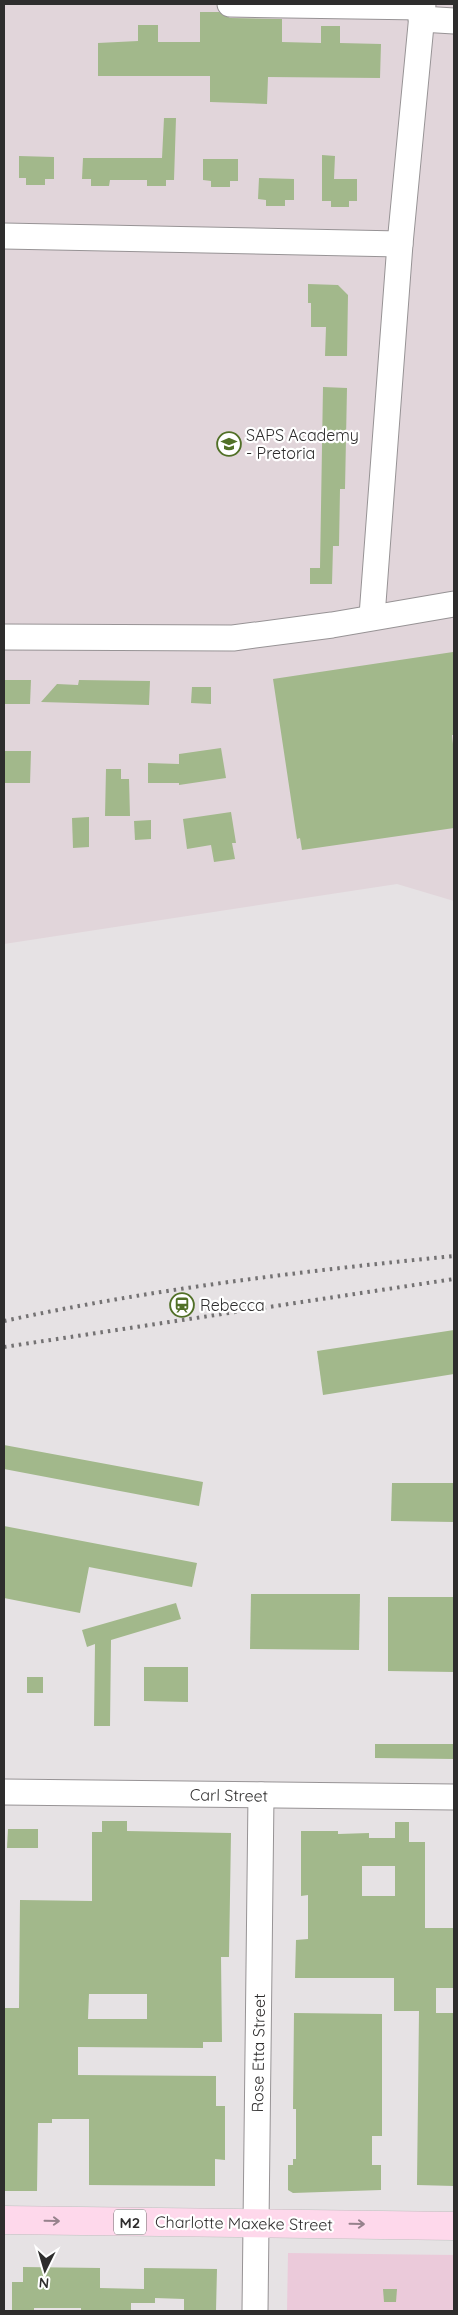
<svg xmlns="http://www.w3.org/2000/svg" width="458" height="2315" font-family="Quicksand,sans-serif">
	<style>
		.built { fill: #e1d5da }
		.green { fill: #ebcada }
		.building { fill: #a2b88b; fill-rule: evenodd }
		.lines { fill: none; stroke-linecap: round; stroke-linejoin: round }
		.minor-casing { stroke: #979395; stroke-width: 27 }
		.major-casing { stroke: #c0c0c0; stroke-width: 29 }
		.minor { stroke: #fff; stroke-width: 25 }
		.major { stroke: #fed8eb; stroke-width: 28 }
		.rail { stroke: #747273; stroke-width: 4; stroke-dasharray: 2.5 5; stroke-linecap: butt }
		.oneway { stroke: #96828c }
		.labels { text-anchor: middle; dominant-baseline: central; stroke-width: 4.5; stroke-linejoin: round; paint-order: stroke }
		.shield { fill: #fff; stroke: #6d6c6c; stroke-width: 1 }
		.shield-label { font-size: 15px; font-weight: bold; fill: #2e2d2d }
		.poi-label { font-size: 16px; fill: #2e2d2d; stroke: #fff; text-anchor: start }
		.street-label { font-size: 16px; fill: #2e2d2d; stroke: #fff }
	</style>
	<rect width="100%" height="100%" fill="#e6e2e4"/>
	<path class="built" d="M4,4H454V901L397,884L4,944Z"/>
	<path class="green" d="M288,2253L454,2255V2311H287Z"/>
	<g class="building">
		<path d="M200,12H219L230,18L282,19V42L321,43V26H340V43L381,44L380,78L268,77L267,104L210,102V76H98V43L138,41V25H158V42H200Z"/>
		<path d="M164,118H176L174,180H166V186H147V180H110L109,186H91V179H82L83,158H162Z"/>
		<path d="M322,155L335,156L334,179H357V201H349V207H331V201H322Z"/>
		<path d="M19,156L54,157V179H45V185H26V178H19Z"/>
		<path d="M203,159H238V181H230V187H211V181L203,180Z"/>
		<path d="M259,178L294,179V200H285V206H266V200L258,199Z"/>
		<path d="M308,284L338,285L348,295L347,356H325L326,327H311V303H308Z"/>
		<path d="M323,387L347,388L345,489H340L339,546H333L332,584H310V568H320Z"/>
		<path d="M453,652L454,735H452L454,753V828L302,850L300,838L297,839L273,679Z"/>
		<path d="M4,680H31L30,704H4Z"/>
		<path d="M79,680L150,681L149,705L41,702L57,684L78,685Z"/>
		<path d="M192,687H211V704L191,703Z"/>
		<path d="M221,748L226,778L179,785V783H148V763L179,764V754Z"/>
		<path d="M4,751H31L30,783H4Z"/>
		<path d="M106,769H121V779H129L130,816H105Z"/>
		<path d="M231,812L236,843H232L235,859L214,862L211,845L187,849L183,819Z"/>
		<path d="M89,817V847L73,848L72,818Z"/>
		<path d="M151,820V839L135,840L134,821Z"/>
		<path d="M454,1330V1374L323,1395L317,1351Z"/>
		<path d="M4,1445L203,1482L199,1506L4,1469Z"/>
		<path d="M392,1483H454V1522L391,1521Z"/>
		<path d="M4,1526L197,1563L192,1587L89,1567L80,1613L4,1598Z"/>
		<path d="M251,1594H360L359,1650L250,1649Z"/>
		<path d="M388,1597H454V1672L388,1671Z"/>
		<path d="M176,1603L181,1619L111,1640L110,1726H94L95,1644L87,1647L82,1630Z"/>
		<path d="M144,1667H188V1702L144,1701Z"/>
		<rect x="27" y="1677" width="16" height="16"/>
		<path d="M375,1744H454V1759L375,1758Z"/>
		<path d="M102,1821H127V1831L231,1833L229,1957H221L222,2042H203V2048L78,2047V2075L216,2076V2106H225V2160L215,2159V2186L89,2185V2119H52V2123H38L37,2191H4V2008H19L20,1900L92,1901V1832H102ZM89,1994H147V2019H88Z"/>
		<path d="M395,1822H409V1842H425V1928H454V1988H436V2013H454V2186L417,2185L419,2011H394V1978H295L296,1940L308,1939V1895L301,1896V1831H338V1834L369,1833V1838H395ZM362,1866H395V1896H362Z"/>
		<path d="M8,1829H38V1848H7Z"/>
		<path d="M294,2013L382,2014V2136H372V2165H381V2190L293,2193L288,2190V2165H293V2159H296V2109H293Z"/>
		<path d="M23,2267L100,2268V2288L144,2289V2268L217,2269L216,2311H184V2299L155,2298V2303H131V2311H81V2308H34V2311H12V2282H23Z"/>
		<path d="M383,2289H397L396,2302H384Z"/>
	</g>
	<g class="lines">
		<g class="minor-casing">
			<g id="minor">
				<path d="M230,4L422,7"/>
				<path d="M421,19L454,21"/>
				<path d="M4,236L400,244"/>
				<path d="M372,616L400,244L423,4"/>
				<path d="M4,637L233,638L332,625L454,604"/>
				<path d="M4,1792L454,1797"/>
				<path d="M255,2311L261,1795"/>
			</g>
		</g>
		<g class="major-casing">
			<path id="major" d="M4,2220L454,2226"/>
		</g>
		<use href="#minor" class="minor"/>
		<use href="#major" class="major"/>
		<g class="rail">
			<path d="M4,1321C152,1289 303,1271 454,1256"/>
			<path d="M4,1347L454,1279"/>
		</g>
	</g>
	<defs><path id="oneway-shaft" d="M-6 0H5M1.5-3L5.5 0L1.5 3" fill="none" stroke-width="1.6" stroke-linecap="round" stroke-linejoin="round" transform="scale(1.25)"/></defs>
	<g class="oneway">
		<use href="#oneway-shaft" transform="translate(52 2221) rotate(1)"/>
		<use href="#oneway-shaft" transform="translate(357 2224) rotate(1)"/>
	</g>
	<defs>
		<g id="university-ring" transform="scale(1.25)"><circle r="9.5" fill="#fff" stroke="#517027" stroke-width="1.5"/><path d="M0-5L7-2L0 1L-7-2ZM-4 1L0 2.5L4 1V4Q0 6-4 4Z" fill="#517027"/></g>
		<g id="station-ring" transform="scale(1.25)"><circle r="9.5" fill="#fff" stroke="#517027" stroke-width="1.5"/><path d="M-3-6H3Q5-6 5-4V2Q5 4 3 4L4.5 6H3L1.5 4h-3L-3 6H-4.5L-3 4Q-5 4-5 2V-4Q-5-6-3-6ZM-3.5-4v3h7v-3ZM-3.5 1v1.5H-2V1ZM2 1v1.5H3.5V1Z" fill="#517027"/></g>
	</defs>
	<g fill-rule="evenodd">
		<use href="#university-ring" x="229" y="444"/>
		<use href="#station-ring" x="182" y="1305"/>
	</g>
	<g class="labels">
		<rect class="shield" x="114" y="2209.5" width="32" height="25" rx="4"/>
		<g class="shield-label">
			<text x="130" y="2222">M2</text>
		</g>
		<g class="poi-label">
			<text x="246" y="435">SAPS Academy<tspan x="246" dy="18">- Pretoria</tspan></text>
			<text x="200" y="1305">Rebecca</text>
		</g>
		<g class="street-label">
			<text transform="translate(229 1795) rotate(1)">Carl Street</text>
			<text transform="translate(258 2053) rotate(-89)">Rose Etta Street</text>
			<text transform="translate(244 2223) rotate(1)">Charlotte Maxeke Street</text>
		</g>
	</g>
	<rect width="458" height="2315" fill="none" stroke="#2e2d2d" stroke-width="10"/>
	<g transform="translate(45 2270) rotate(185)" stroke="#ffffff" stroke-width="4" paint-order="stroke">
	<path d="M0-4L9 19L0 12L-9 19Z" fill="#2e2d2d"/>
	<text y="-8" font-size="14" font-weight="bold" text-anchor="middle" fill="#2e2d2d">N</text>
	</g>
</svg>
